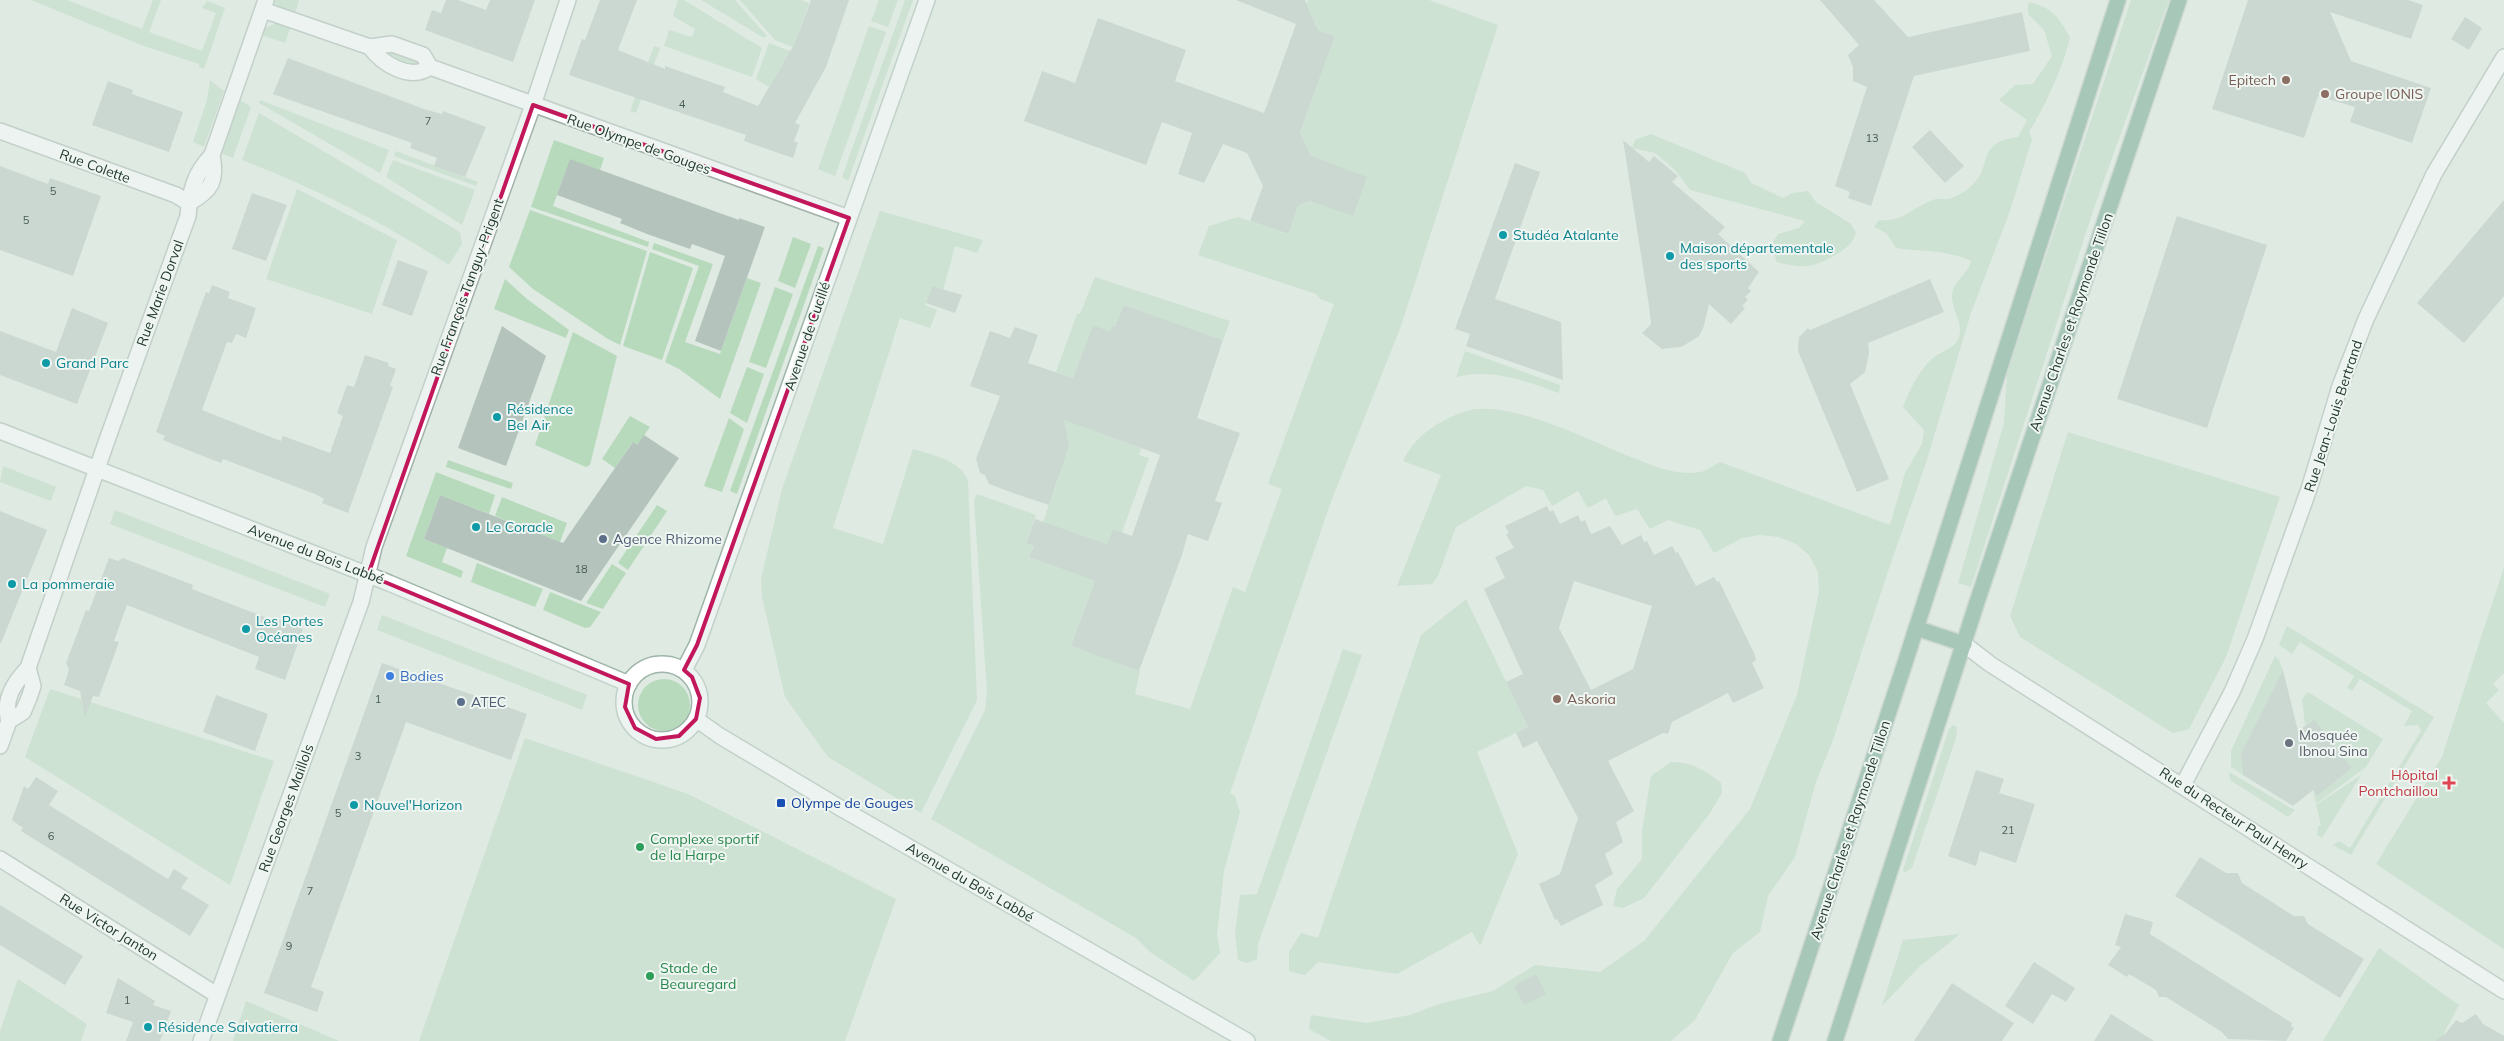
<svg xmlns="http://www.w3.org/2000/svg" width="2504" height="1041" font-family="Mulish,sans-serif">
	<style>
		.green { fill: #b8dabc }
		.building { fill: #b4c4bc; fill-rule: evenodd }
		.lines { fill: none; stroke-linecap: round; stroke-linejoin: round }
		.street-casing { stroke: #a2b1a9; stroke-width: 18 }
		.secondary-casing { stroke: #9eb5a9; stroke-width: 18 }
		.primary-casing { stroke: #bcc4c1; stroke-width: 18 }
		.street { stroke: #fff; stroke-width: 15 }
		.secondary { stroke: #fff; stroke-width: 15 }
		.primary { stroke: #659e86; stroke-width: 15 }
		.marked { fill: none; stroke: #c2185b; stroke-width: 4; stroke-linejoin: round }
		.education-dot { fill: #8d6e63; stroke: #eff6f1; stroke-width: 2 }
		.culture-dot { fill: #0f9aa8; stroke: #eff6f1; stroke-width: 2 }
		.service-dot { fill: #5c6f8a; stroke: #eff6f1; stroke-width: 2 }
		.shop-dot { fill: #3f7fe0; stroke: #eff6f1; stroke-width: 2 }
		.worship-dot { fill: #6b7280; stroke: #eff6f1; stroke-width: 2 }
		.health-dot { fill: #e0444e; stroke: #eff6f1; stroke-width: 2 }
		.transit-dot { fill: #1a4fb4; stroke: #eff6f1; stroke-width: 2 }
		.leisure-dot { fill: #2e9e5b; stroke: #eff6f1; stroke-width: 2 }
		.labels { text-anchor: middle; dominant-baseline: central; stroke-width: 4; stroke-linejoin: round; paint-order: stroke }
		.number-label { font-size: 11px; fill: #465c52 }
		.education-label { font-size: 14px; fill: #785e54; stroke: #eff6f1; text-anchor: start }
		.street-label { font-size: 14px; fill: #21392f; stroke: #eff6f1 }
		.culture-label { font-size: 14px; fill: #0d838f; stroke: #eff6f1; text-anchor: start }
		.service-label { font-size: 14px; fill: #4e5e75; stroke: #eff6f1; text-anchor: start }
		.shop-label { font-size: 14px; fill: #366cbe; stroke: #eff6f1; text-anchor: start }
		.worship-label { font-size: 14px; fill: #5b616d; stroke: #eff6f1; text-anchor: start }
		.health-label { font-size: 14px; fill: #be3a42; stroke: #eff6f1; text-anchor: end }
		.transit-label { font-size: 14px; fill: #164399; stroke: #eff6f1; text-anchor: start }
		.leisure-label { font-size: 14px; fill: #27864d; stroke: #eff6f1; text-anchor: start }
	</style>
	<rect width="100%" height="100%" fill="#dfeae3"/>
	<g class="green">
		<path d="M31,0H67L142,29L153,0H161L149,32L202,51L216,13L202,8L207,1L225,8L204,69L199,67V64L141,45Z"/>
		<path d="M273,0H299L295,13L277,7Z"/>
		<path d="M678,0H684L762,48L752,77L664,46L669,30L692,37L695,29L673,16Z"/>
		<path d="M701,0H735L767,36L764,38Z"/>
		<path d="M740,0H801L809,3L797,38V49L775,40Z"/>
		<path d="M879,0H898L888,27L871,21Z"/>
		<path d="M905,0H913L848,181L842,177Z"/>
		<path d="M1308,0H1429L1498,25L1401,326L1332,499L1230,793L1235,796L1240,812L1224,871L1217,935L1220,953L1194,981L1150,952L1136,938L931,819L985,710L987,692L974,501L977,494L1036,515L1026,543L1034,546L1029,557L1095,581L1071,646L1140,671L1135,694L1190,709L1233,587L1245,592L1282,489L1268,484L1334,304L1320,299L1316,294L1198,255L1209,226L1238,217L1287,234L1298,206L1311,201V156L1300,132L1335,36L1318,30L1307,4Z"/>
		<path d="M2131,0H2169L2094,208L1971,587L1958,583L2004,423L2007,373Z"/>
		<path d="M2028,2C2052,7 2058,16 2070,37C2064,66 2045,106 2029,132L2032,139L2010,211L1971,313L1926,463L1887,574L1833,740L1816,782L1795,857L1768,896L1760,932L1733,953L1695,1020L1671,1041H1331L1309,1029L1311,1015L1367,1023L1410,1015L1439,1004L1493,991L1535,965L1600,972L1644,941L1750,809L1797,695L1819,592L1818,572L1809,555L1796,544L1779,537L1760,535L1742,538L1714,553L1700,530L1668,520L1650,529L1637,509L1615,516L1606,498L1588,508L1578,491L1552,506L1543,490L1526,486L1456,527L1438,576L1432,584L1397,586L1441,475L1403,461C1412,442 1425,431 1443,421C1453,416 1467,409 1478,409C1522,406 1589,440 1631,457C1653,466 1676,476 1700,472C1707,471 1714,465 1720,462L1890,525L1905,473L1922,444L1924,430L1903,407C1910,389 1918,372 1932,359C1938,353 1949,350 1955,344C1968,328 1952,313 1952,297C1952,281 1968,275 1971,261C1942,248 1924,253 1896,248L1886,233L1874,227L1879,220C1902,223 1913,207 1933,200C1937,198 1943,199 1948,199C1954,198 1964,192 1969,188C1995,168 1973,143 2018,137L2027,120L1999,100L2015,85L2033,84L2052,56L2044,30L2028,14Z"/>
		<path d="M279,22L291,26L285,43L262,35L265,28Z"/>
		<path d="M869,26L886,32L835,176L818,169Z"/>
		<path d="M769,43L795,53L788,55L769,87L756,79Z"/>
		<path d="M654,46L660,48L636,113L630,111Z"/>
		<path d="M387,49L421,60V70L386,59L384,51Z"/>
		<path d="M210,80L224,91L204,147L193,142L207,100Z"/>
		<path d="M240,100L251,107L233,158L221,153Z"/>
		<path d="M260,100L389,150L380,173L259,103Z"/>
		<path d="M259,113L460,232L462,244L449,265C383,222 315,188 242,160Z"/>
		<path d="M1651,134L1745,173L1751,183L1783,198L1793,193L1808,191L1816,202L1851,224L1856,233C1852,249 1828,260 1813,265C1802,268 1788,265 1777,262L1771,245L1778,234L1799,228L1805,221L1690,190L1675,170L1655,153L1632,148L1635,140Z"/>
		<path d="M554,140L604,158L600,170L570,160L553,206L649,242L648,247L531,207Z"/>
		<path d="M396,151L478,182L476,186L394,156Z"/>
		<path d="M393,160L475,190L462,225L386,177Z"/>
		<path d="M297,189L397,240L372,314L266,279Z"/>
		<path d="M530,210L647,251L620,345L608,339L533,289L509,267Z"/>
		<path d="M880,211L983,240L977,253L955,246L943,291L932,286L925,305L937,310L930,328L900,318L833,528L883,544L913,449C932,455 961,460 968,481L977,700L921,813L828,757L785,697L762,597L761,579L782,489Z"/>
		<path d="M793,237L811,244L795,288L778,281Z"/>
		<path d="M654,243L713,264L685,342L720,354L747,278L761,283L720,399L679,369L665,362L699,266L652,249Z"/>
		<path d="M818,246L824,248L737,494L730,491Z"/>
		<path d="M650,252L693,268L662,360L623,346Z"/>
		<path d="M1095,277L1230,321L1223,340L1124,305L1116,327L1112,326L1110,331L1093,325L1073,378L1056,372L1077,314H1080Z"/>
		<path d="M505,279L527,299L569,330L566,338L494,309Z"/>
		<path d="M775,287L793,294L766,368L749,362Z"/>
		<path d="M573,332L617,356L590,465L586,467L535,445Z"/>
		<path d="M1465,351L1560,385L1559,393C1525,381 1493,368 1456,377Z"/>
		<path d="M747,367L764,374L747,423L730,413Z"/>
		<path d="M1056,395L1081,426L1141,448L1139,455L1149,458L1122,532L1113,529L1107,544L1043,522L1059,477L1062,454L1066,455L1069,446Z"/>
		<path d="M630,416L650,427L637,445L632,443L615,468L602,459Z"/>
		<path d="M729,418L744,429L722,492L704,486Z"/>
		<path d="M2068,432L2280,497L2226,657L2189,729L2173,733L2020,637L2010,616Z"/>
		<path d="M448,460L513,483L511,489L446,467Z"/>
		<path d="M3,466L56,487L51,501L0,482Z"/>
		<path d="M436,472L495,495L489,514L440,495L424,539L447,548L442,562L463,571L461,578L406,556Z"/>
		<path d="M502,497L567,523L560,542L495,516Z"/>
		<path d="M657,505L667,511L628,570L618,563Z"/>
		<path d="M115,510L330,594L325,607L110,524Z"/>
		<path d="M477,563L543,589L535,607L471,582Z"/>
		<path d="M612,564L626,573L603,609L586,603Z"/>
		<path d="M2504,567V673L2493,684L2499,690L2486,703L2504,723V949L2376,864L2442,757Z"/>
		<path d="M550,592L601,612L590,627L585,628L543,610Z"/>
		<path d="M1466,599L1528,727L1477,752L1518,854L1480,946L1472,932L1397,974L1318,962L1305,975L1289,971V952L1301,933L1318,938L1421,635Z"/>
		<path d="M382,615L587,695L582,710L377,630Z"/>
		<path d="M2287,626L2434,717L2351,855L2333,845L2339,841L2350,848L2421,731L2418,725L2404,726L2412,711L2360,679L2352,691L2347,688L2354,676L2300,642L2292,654L2279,645Z"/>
		<path d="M1343,649L1362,655L1258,944L1257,959L1248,963L1238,960L1235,934L1240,895L1257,894Z"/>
		<path d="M2275,656L2279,660L2283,670L2241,753L2243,775L2231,767V751Z"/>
		<circle cx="664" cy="705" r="26"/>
		<path d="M50,689L274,761L230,885L25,757Z"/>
		<path d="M2308,692L2383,739L2366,767L2316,804L2313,790L2317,796L2352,768L2314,719L2305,725L2302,699Z"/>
		<path d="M1953,725L1957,727L1956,738L1912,868L1904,873L1903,870L1949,729Z"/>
		<path d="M525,738L688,794L896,899L845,1041H419Z"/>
		<path d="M1671,762C1692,762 1705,770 1721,783L1722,793L1710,813L1644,898L1623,908L1613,906L1617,889L1642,859V831L1651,776Z"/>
		<path d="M2229,772L2291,808L2295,810L2288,817L2230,780Z"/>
		<path d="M2361,775L2322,838L2317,835L2318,826L2321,825L2316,805Z"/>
		<path d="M1960,934L1919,967L1882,1006L1903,940Z"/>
		<path d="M2379,948L2459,1005L2440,1041H2323Z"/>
		<path d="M18,979L87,1024L81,1041H0V1031Z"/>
		<path d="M246,1001L339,1041H233Z"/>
	</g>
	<g class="building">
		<path d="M446,0H458L486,10L490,0H535L513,62L425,30L432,10L441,13Z"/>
		<path d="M600,0H637L618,50L665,69V66L725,87L723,92L758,106L795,43L811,0H849L826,67L795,123L800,125L794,141L798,143L793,158L744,141L746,135L569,75L582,39L585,40Z"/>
		<path d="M1236,0H1305L1318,30L1335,36L1300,132L1311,156L1367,177L1353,216L1310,201L1298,206L1288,234L1250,221L1263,186L1247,153L1223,144L1204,183L1178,174L1192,133L1162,122L1146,165L1024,121L1042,71L1075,83L1098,18L1186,50L1175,81L1264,113L1296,24Z"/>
		<path d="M1820,0H1874L1908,37L2022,12L2030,51L1914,76L1871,206L1848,198L1850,192L1835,186L1867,87L1853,81V67L1848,55L1859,45Z"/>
		<path d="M2248,0H2408L2423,5L2411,39L2330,12L2351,61L2431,88L2412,143L2350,122L2355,107L2318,96L2304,138L2212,109Z"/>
		<path d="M2465,17L2482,28L2469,50L2451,39Z"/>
		<path d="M288,58L424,109L442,114L443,111L486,127L465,177L434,166L437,158L410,148L412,143L273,94Z"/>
		<path d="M108,81L133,90L132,94L183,112L169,152L92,125Z"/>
		<path d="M1930,130L1964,166L1945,183L1912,147Z"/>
		<path d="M1623,140L1649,162L1654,156L1678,176L1672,182L1725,227L1718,234L1759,272L1748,288L1751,291L1745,297L1748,300L1742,306L1745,308L1731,324L1709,304L1703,329L1698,337L1681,347L1662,349L1642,333L1651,324L1649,306Z"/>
		<path d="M570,159L739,220V218L765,227L721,351L695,341L725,256L692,244L690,249L647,234L620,223L622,219L557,195Z"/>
		<path d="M1515,163L1540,172L1495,299L1561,322L1563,380L1466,346L1470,334L1455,329Z"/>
		<path d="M0,166L48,184L50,178L101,196L73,276L0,250Z"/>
		<path d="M252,193L287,205L266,261L232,249Z"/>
		<path d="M2504,200V296L2464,343L2417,303Z"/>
		<path d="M2177,216L2267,245L2207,428L2117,399Z"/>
		<path d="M398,260L428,271L412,316L382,305Z"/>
		<path d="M1930,279L1944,312L1868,343L1869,353L1865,372L1850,384L1889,479L1857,492L1798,351L1799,337L1808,328L1810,330Z"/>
		<path d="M212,285L230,292L228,298L256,308L246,338L236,334L232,343L227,342L202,410L281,441L283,436L330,453L343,416L337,413L347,385L354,387L365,355L389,363L388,366L396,369L390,386L393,387L348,513L322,503L324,499L315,494L223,459L221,463L185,449L163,440L165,436L156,432L196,319L206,292L209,293Z"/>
		<path d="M932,286L962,295L955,313L926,303Z"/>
		<path d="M1124,305L1223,340L1197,418L1240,433L1215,501L1222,503L1208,541L1188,534L1182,555L1139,671L1071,646L1095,581L1029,557L1034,546L1026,543L1035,519L1107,544L1113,529L1132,536L1160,455L1064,420L1069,446L1049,505L1019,495L989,484L985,475L980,473L976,459L1000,396L970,386L990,331L1010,338L1015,327L1038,335L1028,363L1073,378L1093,325L1110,331L1112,326L1115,327Z"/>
		<path d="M72,308L108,323L77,404L0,375V331L56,352Z"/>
		<path d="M502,326L546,356L506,466L458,448Z"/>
		<path d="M644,435L679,458L581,601L424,539L440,495L563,543L633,442L637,445Z"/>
		<path d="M1547,506L1550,512L1553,510L1560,524L1578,515L1581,522L1585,520L1591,534L1610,526L1622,545L1641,535L1644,542L1647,541L1654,555L1672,546L1676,553L1678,552L1696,586L1714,577L1717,582L1719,581L1754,653L1756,660L1752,663L1764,688L1733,703L1728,693L1672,722L1668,734L1663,733L1608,761L1634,811L1616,822L1623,842L1605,854L1613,874L1595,885L1603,905L1561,926L1557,919L1555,920L1539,884L1560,874L1578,818L1537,741L1523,748L1516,733L1528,727L1506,682L1523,674L1484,589L1505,578L1495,557L1514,548L1506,534L1509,533L1505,526ZM1574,581L1652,606L1633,669L1591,690L1559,628Z"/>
		<path d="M0,511L47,530L1,643H0Z"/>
		<path d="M109,558L118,561L123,558L193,585L192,589L272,620L273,617L303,629L285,680L255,669L259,657L127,605L114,641L119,642L99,697L93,696L85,718L80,691L64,685L69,670L66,663L86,610L89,611Z"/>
		<path d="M382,663L527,714L511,760L406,722L311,987L324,992L317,1012L264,993Z"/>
		<path d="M2283,670L2298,731L2314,719L2352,768L2317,796L2313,790L2293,806L2243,775L2241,753Z"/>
		<path d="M216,695L268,714L255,751L203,732Z"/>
		<path d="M1976,770L2004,779L1999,793L2035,804L2016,863L1980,851L1976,866L1948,856Z"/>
		<path d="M36,777L58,791L49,805L168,879L174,869L188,878L181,888L209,905L190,936L21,831L23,828L12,820L24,786L28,789Z"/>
		<path d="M2200,857L2226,873H2238L2242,883L2294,916H2304L2308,924L2364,959L2340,998L2175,896Z"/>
		<path d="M0,905L83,956L65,985L0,945Z"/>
		<path d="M2125,914L2153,922L2150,934L2292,1023L2291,1026L2294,1028L2286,1041L2228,1039L2222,1032L2166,997H2159L2156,990L2129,974L2127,977L2108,965L2121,947L2115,945Z"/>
		<path d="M2034,962L2075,988L2066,1002L2052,994L2033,1024L2005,1006Z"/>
		<path d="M1536,974L1546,994L1524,1005L1514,986Z"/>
		<path d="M118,978L155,1001L153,1005L171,1011L160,1041H126L133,1022L106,1013Z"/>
		<path d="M1952,983L2014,1023L2002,1041H1914Z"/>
		<path d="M2111,1014L2154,1041H2094Z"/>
		<path d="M2476,1014L2483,1024L2504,1036V1041H2435L2446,1033L2456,1020L2462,1023Z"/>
	</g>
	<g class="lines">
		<g class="street-casing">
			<g id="street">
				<path d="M263,10L370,47L392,44L423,55L430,67L849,218"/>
				<path d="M370,47C383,65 411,81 430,67"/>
				<path d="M0,131L176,195L189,203"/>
				<path d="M189,203C212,190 217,181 212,155"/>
				<path d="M1964,644L1990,664L2504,991"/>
				<path d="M9,721C3,700 13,684 28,668L107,440L188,216C190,191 194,174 212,155L266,0"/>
				<path d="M0,746L9,721L23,712L29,698L33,686L28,668"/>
				<path d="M2183,785L2232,692L2255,639L2309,489L2340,386L2366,319L2434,174L2504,57"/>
				<path d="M0,859L217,995"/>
				<path d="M201,1041L361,602L374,547L533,105L568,0"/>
			</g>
		</g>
		<g class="secondary-casing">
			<g id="secondary">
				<path d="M0,431L389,583L629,684"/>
				<circle cx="662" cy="702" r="38"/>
				<path d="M684,670L697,645L927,0"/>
				<path d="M696,719L720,736L837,806L1247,1041"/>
			</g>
		</g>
		<g class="primary-casing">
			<g id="primary">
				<path d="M1916,628L1964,644"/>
				<path d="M1780,1041L1904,666L2118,0"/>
				<path d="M1835,1041L1978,599L2179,0"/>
			</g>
		</g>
		<use href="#street" class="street"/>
		<use href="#secondary" class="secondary"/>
		<use href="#primary" class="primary"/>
	</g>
	<path d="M0 0H2504V1041H0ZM533,105L849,218L697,645L684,670L692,677L700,698L696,719L679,736L656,739L635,728L625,707L629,684L368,575Z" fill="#dfeae3" fill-opacity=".55" fill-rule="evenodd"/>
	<path class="marked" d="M533,105L849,218L697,645L684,670L692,677L700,698L696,719L679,736L656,739L635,728L625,707L629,684L368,575Z"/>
	<g class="education-dot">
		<circle cx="2286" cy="80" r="5"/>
		<circle cx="2325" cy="94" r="5"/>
		<circle cx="1557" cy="699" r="5"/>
	</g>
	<g class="culture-dot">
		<circle cx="1503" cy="235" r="5"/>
		<circle cx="1670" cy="256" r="5"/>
		<circle cx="46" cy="363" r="5"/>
		<circle cx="497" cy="417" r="5"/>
		<circle cx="476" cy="527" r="5"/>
		<circle cx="12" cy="584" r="5"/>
		<circle cx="246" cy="629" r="5"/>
		<circle cx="354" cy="805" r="5"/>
		<circle cx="148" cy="1027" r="5"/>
	</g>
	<g class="service-dot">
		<circle cx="603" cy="539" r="5"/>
		<circle cx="461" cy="702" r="5"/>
	</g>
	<circle class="shop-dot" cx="390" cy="676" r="5"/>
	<circle class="worship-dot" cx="2289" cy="743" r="5"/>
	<path class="health-dot" d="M2446.5 775.5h5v5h5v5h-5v5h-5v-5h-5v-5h5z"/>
	<rect class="transit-dot" x="776" y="798" width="10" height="10" rx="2.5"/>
	<g class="leisure-dot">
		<circle cx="640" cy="847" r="5"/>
		<circle cx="650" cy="976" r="5"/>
	</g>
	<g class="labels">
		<g class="number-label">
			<text x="682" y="104">4</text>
			<text x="428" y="121">7</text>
			<text x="1872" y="138">13</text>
			<text x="53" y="191">5</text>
			<text x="26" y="220">5</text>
			<text x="581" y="569">18</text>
			<text x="378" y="699">1</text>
			<text x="358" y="756">3</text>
			<text x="338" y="813">5</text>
			<text x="2008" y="830">21</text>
			<text x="51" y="836">6</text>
			<text x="310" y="891">7</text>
			<text x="289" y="946">9</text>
			<text x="127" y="1000">1</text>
		</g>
		<g class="education-label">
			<text x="2276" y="80" text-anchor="end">Epitech</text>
			<text x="2335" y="94">Groupe IONIS</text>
			<text x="1567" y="699">Askoria</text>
		</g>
		<g class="street-label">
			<text transform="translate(639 144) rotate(20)">Rue Olympe de Gouges</text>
			<text transform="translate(95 166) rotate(20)">Rue Colette</text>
			<text transform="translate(467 287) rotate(-70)">Rue François Tanguy-Prigent</text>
			<text transform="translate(160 293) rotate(-70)">Rue Marie Dorval</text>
			<text transform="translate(2071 322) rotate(-71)">Avenue Charles et Raymonde Tillon</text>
			<text transform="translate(807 336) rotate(-71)">Avenue de Cucillé</text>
			<text transform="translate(2333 416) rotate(-72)">Rue Jean-Louis Bertrand</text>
			<text transform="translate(316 554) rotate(21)">Avenue du Bois Labbé</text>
			<text transform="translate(286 808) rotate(-70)">Rue Georges Maillols</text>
			<text transform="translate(2234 818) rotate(33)">Rue du Recteur Paul Henry</text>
			<text transform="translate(1850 830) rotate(-72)">Avenue Charles et Raymonde Tillon</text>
			<text transform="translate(970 882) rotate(30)">Avenue du Bois Labbé</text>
			<text transform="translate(109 927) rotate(32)">Rue Victor Janton</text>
		</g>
		<g class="culture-label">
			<text x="1513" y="235">Studéa Atalante</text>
			<text x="1680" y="248">Maison départementale<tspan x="1680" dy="16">des sports</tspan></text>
			<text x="56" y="363">Grand Parc</text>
			<text x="507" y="409">Résidence<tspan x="507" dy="16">Bel Air</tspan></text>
			<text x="486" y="527">Le Coracle</text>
			<text x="22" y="584">La pommeraie</text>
			<text x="256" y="621">Les Portes<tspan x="256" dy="16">Océanes</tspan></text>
			<text x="364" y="805">Nouvel'Horizon</text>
			<text x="158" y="1027">Résidence Salvatierra</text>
		</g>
		<g class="service-label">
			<text x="613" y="539">Agence Rhizome</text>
			<text x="471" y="702">ATEC</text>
		</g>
		<g class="shop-label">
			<text x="400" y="676">Bodies</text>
		</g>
		<g class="worship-label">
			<text x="2299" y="735">Mosquée<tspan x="2299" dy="16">Ibnou Sina</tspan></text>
		</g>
		<g class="health-label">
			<text x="2438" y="775">Hôpital<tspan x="2438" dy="16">Pontchaillou</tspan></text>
		</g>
		<g class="transit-label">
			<text x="791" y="803">Olympe de Gouges</text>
		</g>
		<g class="leisure-label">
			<text x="650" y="839">Complexe sportif<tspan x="650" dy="16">de la Harpe</tspan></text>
			<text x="660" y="968">Stade de<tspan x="660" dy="16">Beauregard</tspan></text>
		</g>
	</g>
</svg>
